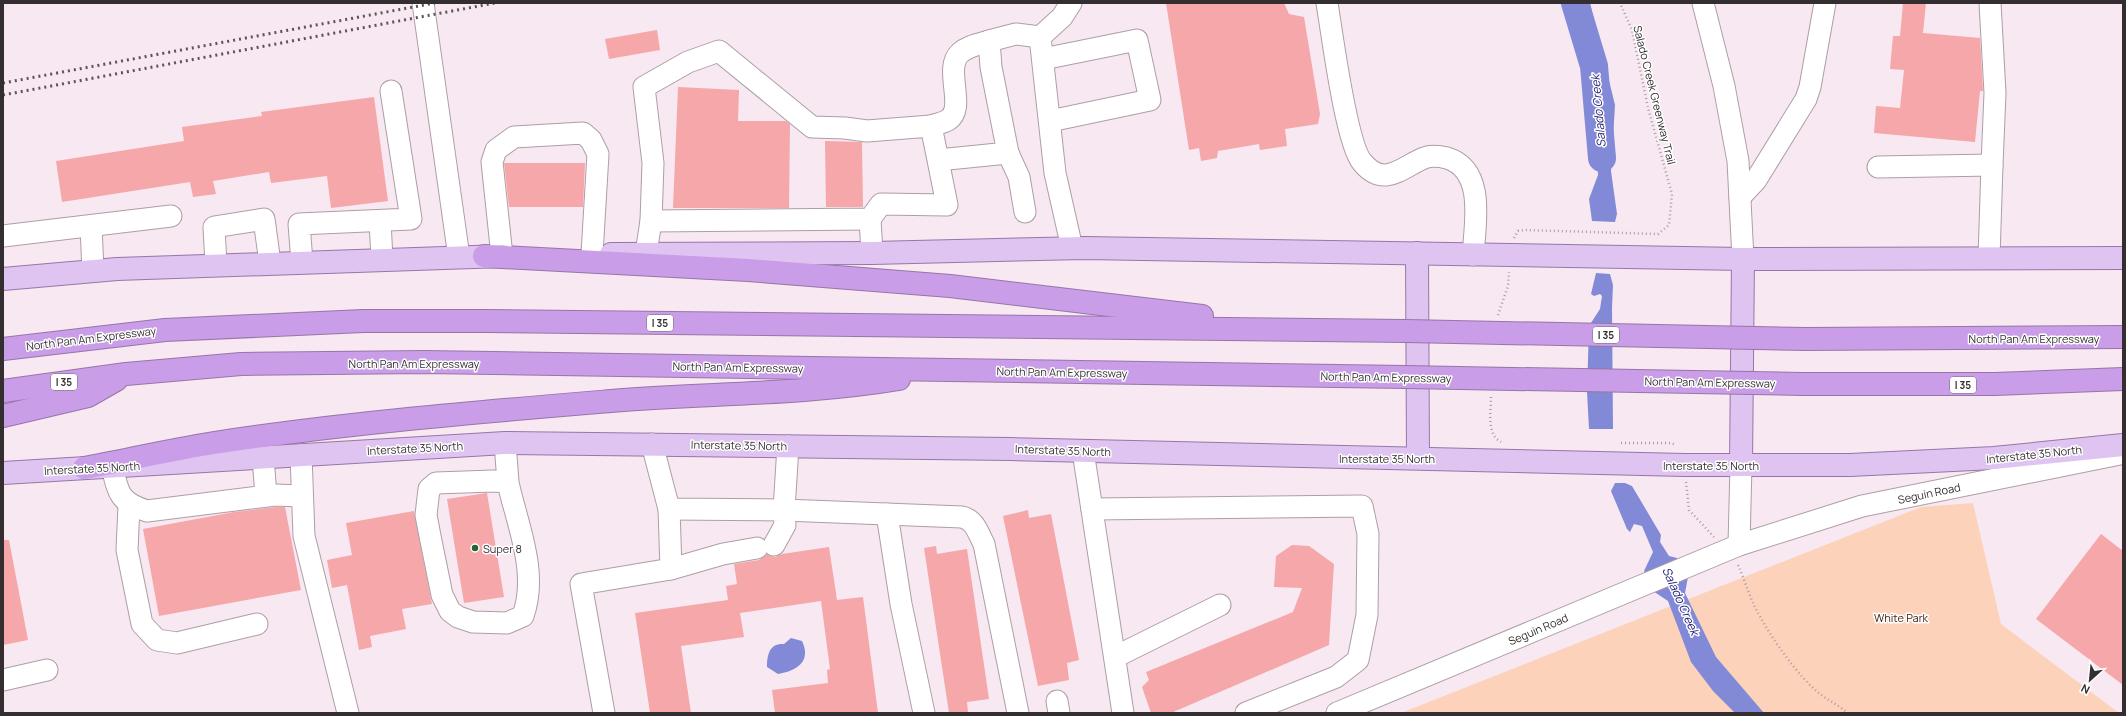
<svg xmlns="http://www.w3.org/2000/svg" width="2126" height="716" font-family="Manrope,sans-serif">
	<style>
		.green { fill: #fdd2ba }
		.water { fill: #828ad7 }
		.lines { fill: none; stroke-linecap: round; stroke-linejoin: round }
		.river { stroke: #828ad7; stroke-width: 28 }
		.building { fill: #f5a7aa }
		.minor-casing { stroke: #ad9ea6; stroke-width: 23 }
		.major-casing { stroke: #9676a8; stroke-width: 24 }
		.highway-casing { stroke: #9676a8; stroke-width: 24 }
		.path { stroke: #a99da4; stroke-width: 2.5; stroke-dasharray: 1 3; stroke-linecap: butt }
		.minor { stroke: #fff; stroke-width: 21 }
		.major { stroke: #dfc4f1; stroke-width: 22 }
		.highway { stroke: #ca9de8; stroke-width: 22 }
		.rail { stroke: #5c5458; stroke-width: 3; stroke-dasharray: 2 4; stroke-linecap: butt }
		.highway-bridge-casing { stroke: #9676a8; stroke-width: 24; stroke-linecap: butt }
		.highway-bridge { stroke: #ca9de8; stroke-width: 22 }
		.poi-dot { fill: #206734; stroke: #fff; stroke-width: 1.5 }
		.labels { text-anchor: middle; dominant-baseline: central; stroke-width: 3; stroke-linejoin: round; paint-order: stroke }
		.shield { fill: #fff; stroke: #716d6f; stroke-width: 1 }
		.shield-label { font-size: 10px; font-weight: bold; fill: #342e31 }
		.street-label { font-size: 11px; fill: #342e31; stroke: #fff }
		.poi-label { font-size: 11px; fill: #342e31; stroke: #fff; text-anchor: start }
		.park-label { font-size: 11px; fill: #432310; stroke: #fff }
		.water-label { font-size: 12px; font-style: italic; fill: #2a237d; stroke: #fff }
	</style>
	<rect width="100%" height="100%" fill="#f8e8f1"/>
	<path class="green" d="M1973,503L2001,624L2119,713H1401L1921,507Z"/>
	<g class="water">
		<path d="M1566,3H1590L1615,105L1611,171L1617,214L1615,222L1592,221L1589,199L1598,175L1596,131L1602,108Z"/>
		<path d="M1596,273L1610,274L1613,285L1612,308L1613,429H1589L1587,392L1589,326L1600,309L1602,296L1600,294L1594,296L1591,294Z"/>
		<path d="M1615,483H1625L1632,486L1661,535L1660,542L1669,556L1677,558L1688,577L1685,593L1716,657L1764,713H1735L1713,691L1691,662L1668,601L1653,591L1644,571L1653,552L1642,526L1634,524L1630,532L1627,529L1611,491Z"/>
		<path d="M791,638L802,641C812,662 796,671 778,674L767,667C767,654 770,643 784,644Z"/>
	</g>
	<g class="lines">
		<path class="river" d="M1575,3L1594,66L1602,158"/>
	</g>
	<g class="building">
		<path d="M1166,3H1284L1289,14L1304,17L1320,114L1318,124L1285,129L1287,146L1260,150L1259,144L1218,151L1217,158L1201,161L1199,148L1189,150Z"/>
		<path d="M1903,3H1926L1923,33L1980,38L1983,91H1980L1975,142L1874,133L1876,106L1900,108L1904,70L1890,69L1893,36H1900Z"/>
		<path d="M657,30L660,50L609,59L605,39Z"/>
		<path d="M678,87L739,90L738,121H786L790,124L789,208H673Z"/>
		<path d="M374,97L388,201L331,208L327,176L271,183L269,172L213,181L216,194L193,197L190,182L62,202L56,161L184,141L182,127L262,116L261,112Z"/>
		<path d="M825,141L862,142L863,207H826Z"/>
		<path d="M504,163H585L583,207H509Z"/>
		<path d="M487,493L504,597L464,603L447,499Z"/>
		<path d="M276,507H285L301,590L159,616L143,529L234,512Z"/>
		<path d="M1028,510L1029,518L1051,514L1079,660L1067,663L1069,680L1038,686L1003,516Z"/>
		<path d="M414,511L432,604L402,609L406,629L370,636L372,647L359,650L347,585L332,588L327,560L352,555L346,523Z"/>
		<path d="M2101,534L2123,551V685L2036,619Z"/>
		<path d="M3,540H9L28,640L3,645Z"/>
		<path d="M1292,545L1309,546L1334,564L1329,645L1171,713H1151L1142,687L1149,680L1146,672L1293,612L1302,588L1274,587L1276,556Z"/>
		<path d="M936,546L937,554L967,549L989,699L967,702L968,712L949,713L924,548Z"/>
		<path d="M829,547L837,600L863,597L878,713H775L772,690L828,683L827,670L830,669L821,601L740,613L744,637L681,646L691,713H650L635,613L728,600L726,586L737,584L734,564L759,560L767,554L775,557L782,554Z"/>
	</g>
	<g class="lines">
		<g class="minor-casing">
			<g id="minor">
				<path d="M423,3L459,257"/>
				<path d="M1071,3L1062,17L1040,37L1055,173L1072,248"/>
				<path d="M1327,3C1332,33 1346,143 1362,162C1384,189 1402,167 1424,158C1432,155 1439,156 1447,158C1486,170 1475,224 1473,255"/>
				<path d="M1703,3L1724,86L1738,161L1743,259"/>
				<path d="M1990,3L1995,93L1992,165"/>
				<path d="M1043,59L1137,40L1150,100L1050,121"/>
				<path d="M931,126C936,124 943,123 948,120C967,108 943,69 960,53C968,46 979,44 989,41"/>
				<path d="M1008,153L1019,177L1025,212"/>
				<path d="M938,160L947,205L881,204L870,219L651,221L653,163L644,87L688,62L719,51L812,127L845,128L867,131L931,126L938,160L1008,153L991,67L989,41L1016,34L1040,37"/>
				<path d="M1878,167L1992,165L1989,258"/>
				<path d="M1740,197L1756,180L1806,99L1810,87L1825,3"/>
				<path d="M870,219L872,253"/>
				<path d="M380,221L382,259"/>
				<path d="M91,226L93,271"/>
				<path d="M3,236L171,216"/>
				<path d="M646,253L651,221"/>
				<path d="M502,256L492,162L496,150L514,137L583,133L591,140L598,154L592,254"/>
				<path d="M302,262L299,224L411,219L391,91"/>
				<path d="M216,265L214,227L264,219L270,263"/>
				<path d="M505,443L508,482L509,487C519,529 538,574 523,616L507,623L473,622L458,617L450,611L442,595L430,536L426,515L429,489L436,483L493,481L508,482"/>
				<path d="M652,444L669,509L784,510L785,525L774,545"/>
				<path d="M788,446L784,510L962,517C975,520 978,533 984,544L1018,713"/>
				<path d="M1083,451L1123,713"/>
				<path d="M301,455L304,536L348,713"/>
				<path d="M263,457L266,496"/>
				<path d="M112,466C118,493 119,502 147,511L275,495L302,496"/>
				<path d="M129,506L127,550L142,624L157,640L177,643L257,624"/>
				<path d="M1092,509L1362,506L1368,534L1367,615L1358,660L1336,677L1246,713"/>
				<path d="M887,514L901,604L924,713"/>
				<path d="M1739,545L1741,465"/>
				<path d="M671,569L723,554L757,548"/>
				<path d="M1115,657L1220,605"/>
				<path d="M3,680L47,670"/>
				<path d="M1057,701L1059,713"/>
				<path d="M604,713L581,584L671,569L669,509"/>
				<path d="M1337,713L1739,545L1862,506L2120,454"/>
			</g>
		</g>
		<g class="major-casing">
			<g id="major">
				<path d="M1417,253L1418,458"/>
				<path d="M611,254L872,253L1085,248L1743,259L2123,258"/>
				<path d="M3,279L117,269L503,256"/>
				<path d="M1741,465L1743,259"/>
				<path d="M3,473L505,443L1010,449L1685,465H1850L1994,458L2123,445"/>
			</g>
		</g>
		<g class="highway-casing">
			<g id="highway">
				<path d="M484,256L748,270L950,286L1202,316"/>
				<path d="M1806,339L2123,337"/>
				<path d="M3,349L165,330L363,321H486L1406,331"/>
				<path d="M1803,384H1995L2123,379"/>
				<path d="M3,391L126,374L241,364L425,362L1405,377"/>
				<path d="M3,416L88,396L116,380"/>
				<path d="M84,468C127,460 170,450 214,443C345,423 479,412 611,401C707,393 804,395 899,379"/>
			</g>
		</g>
		<g class="path">
			<path d="M1514,238L1518,231L1525,230L1658,234L1669,225L1672,194L1648,108L1632,30L1620,3"/>
			<path d="M1498,315L1508,286L1509,272"/>
			<path d="M1491,397C1491,411 1486,434 1501,442"/>
			<path d="M1621,443H1672L1675,445"/>
			<path d="M1686,482L1689,510L1714,537"/>
			<path d="M1738,565C1744,578 1748,592 1754,605C1767,632 1797,676 1820,694C1829,701 1839,705 1847,713"/>
		</g>
		<use href="#minor" class="minor"/>
		<use href="#major" class="major"/>
		<use href="#highway" class="highway"/>
		<g class="rail">
			<path d="M3,83L435,3"/>
			<path d="M3,95L495,3"/>
		</g>
		<g class="highway-bridge-casing">
			<g id="highway-bridge">
				<path d="M1406,331L1806,339"/>
				<path d="M1405,377L1803,384"/>
			</g>
		</g>
		<use href="#highway-bridge" class="highway-bridge"/>
	</g>
	<circle class="poi-dot" cx="475" cy="548" r="4"/>
	<g class="labels">
		<g class="shield">
			<rect x="647" y="315" width="26" height="16" rx="3"/>
			<rect x="1593" y="327" width="26" height="16" rx="3"/>
			<rect x="51" y="374" width="26" height="16" rx="3"/>
			<rect x="1950" y="377" width="26" height="16" rx="3"/>
		</g>
		<g class="shield-label">
			<text x="660" y="323">I 35</text>
			<text x="1606" y="335">I 35</text>
			<text x="64" y="382">I 35</text>
			<text x="1963" y="385">I 35</text>
		</g>
		<g class="street-label">
			<text transform="translate(1655 95) rotate(76)">Salado Creek Greenway Trail</text>
			<text transform="translate(91 338) rotate(-7)">North Pan Am Expressway</text>
			<text x="2034" y="338">North Pan Am Expressway</text>
			<text x="414" y="363">North Pan Am Expressway</text>
			<text transform="translate(738 367) rotate(1)">North Pan Am Expressway</text>
			<text transform="translate(1062 372) rotate(1)">North Pan Am Expressway</text>
			<text transform="translate(1386 377) rotate(1)">North Pan Am Expressway</text>
			<text transform="translate(1710 382) rotate(1)">North Pan Am Expressway</text>
			<text transform="translate(739 445) rotate(1)">Interstate 35 North</text>
			<text transform="translate(415 448) rotate(-3)">Interstate 35 North</text>
			<text transform="translate(1063 450) rotate(2)">Interstate 35 North</text>
			<text transform="translate(2034 454) rotate(-6)">Interstate 35 North</text>
			<text x="1387" y="458">Interstate 35 North</text>
			<text x="1711" y="465">Interstate 35 North</text>
			<text transform="translate(92 468) rotate(-3)">Interstate 35 North</text>
			<text transform="translate(1929 493) rotate(-12)">Seguin Road</text>
			<text transform="translate(1538 629) rotate(-23)">Seguin Road</text>
		</g>
		<g class="poi-label">
			<text x="483" y="548">Super 8</text>
		</g>
		<g class="park-label">
			<text x="1901" y="617">White Park</text>
		</g>
		<g class="water-label">
			<text transform="translate(1598 111) rotate(-95)">Salado Creek</text>
			<text transform="translate(1681 601) rotate(66)">Salado Creek</text>
		</g>
	</g>
	<rect width="2126" height="716" fill="none" stroke="#342e31" stroke-width="8"/>
	<g transform="translate(2090 680) rotate(207)" stroke="#ffffff" stroke-width="3" paint-order="stroke">
	<path d="M0-3L7 15L0 10L-7 15Z" fill="#342e31"/>
	<text y="-6" font-size="11" font-weight="bold" text-anchor="middle" fill="#342e31">N</text>
	</g>
</svg>
